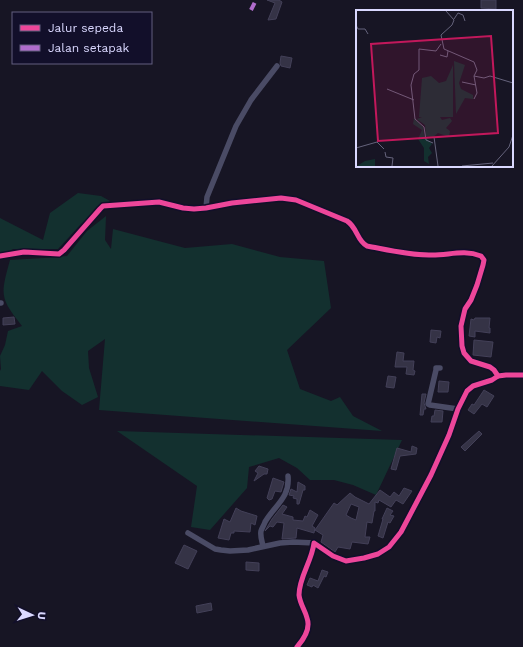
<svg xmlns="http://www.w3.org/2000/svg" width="523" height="647" font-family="'Work Sans',sans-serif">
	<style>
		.green { fill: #13302f }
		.building { fill: #353346; stroke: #434058; fill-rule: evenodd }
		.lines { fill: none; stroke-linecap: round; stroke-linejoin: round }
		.minor { stroke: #4a4b65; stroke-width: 5.5 }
		.quiet { stroke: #b06ccc; stroke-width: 4; stroke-dasharray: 8 4; stroke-linecap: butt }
		.cycleway-casing { stroke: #120f2a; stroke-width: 8 }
		.cycleway { stroke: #ed469a; stroke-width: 5 }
		.inset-road { fill: none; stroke: #65637c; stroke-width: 1 }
		.view { fill: #c2185b; fill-opacity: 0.15; stroke: #c2185b; stroke-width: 2 }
		.inset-edge { fill: none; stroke: #dad8ff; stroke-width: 2 }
	</style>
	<rect width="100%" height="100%" fill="#171524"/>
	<g class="green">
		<path d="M78,193L101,196L110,201L81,224L58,249H13L0,256V218L43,240L50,213Z"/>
		<path d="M106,216L105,240L111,249L113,229L185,248L232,244L280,257L324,261L331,308L287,350L300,389L331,401L340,397L353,416L382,431L99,410L105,339L88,351L89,368L98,397L82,405L62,391L42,371L29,390L0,386V371L1,369L0,356L5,345L8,331L22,326C0,298 0,296 10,260L44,258L67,256L87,231Z"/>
		<path d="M117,431L402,440L376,495L353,485L334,480H310L297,468L279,458L249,467L247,488L210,530L191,527L197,486Z"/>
	</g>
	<g class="building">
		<path d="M267,0H279L282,2L276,19L268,20L275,3Z"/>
		<path d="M481,0H496V9L481,8Z"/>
		<path d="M281,56L292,58L290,68L281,66L280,63Z"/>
		<path d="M14,317L15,324L3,325V318Z"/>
		<path d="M475,318H490L489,328H490V333L475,331V337L469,336L471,319L474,320Z"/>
		<path d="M431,330L441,331L440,338L437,337L436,343L430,342Z"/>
		<path d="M474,340L493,342L491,357L473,355Z"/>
		<path d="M397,352L404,353L403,361H414L413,370L415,371L414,375L406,374L407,367H395Z"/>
		<path d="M388,376L396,377L394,388L386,387Z"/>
		<path d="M439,381L449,382L448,392H438Z"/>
		<path d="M484,390L494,396L487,407L482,404L474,414L468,410L472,404L474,405Z"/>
		<path d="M422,394H426L424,403L426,409H424L423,415H420Z"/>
		<path d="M435,410L443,411L442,422H431L432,416H434Z"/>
		<path d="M479,431L482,434L465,451L461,447Z"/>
		<path d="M412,446L417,448L416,454L400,456L396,470L391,469L397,448L411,452Z"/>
		<path d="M259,466L268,469L267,474H264L254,481L258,473L255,471Z"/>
		<path d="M273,478L284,482L281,492L275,491L272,499L269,500L267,498Z"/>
		<path d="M298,482L305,486V490H303L299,504H297V499L293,498L294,496L289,495L291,489L297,492Z"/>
		<path d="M404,488L412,491L403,504L396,500L391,507L379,500L378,503L375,502V511H374L372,523L367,522L365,537H370L368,544L352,542L350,549L338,547L335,552L321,542L323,535L315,530L334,503L337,505L350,493L355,497L369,504L380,490L390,497L394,492L399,496ZM351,504L359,507L356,520L351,518L346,515Z"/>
		<path d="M283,505L287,507L282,514L293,517V520L303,521L305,516L307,517L310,510L318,515L312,526L315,528L314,533L297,528L296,538L282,539L284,523L277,522L273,527L270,526L265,531L272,519Z"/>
		<path d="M236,508L241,511L257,516L255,525L251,523L250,532L234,531V533H231L229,540L218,538L224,519L230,522Z"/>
		<path d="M387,508L393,511L390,515L394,516L390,523L388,522L383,538L378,536L383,519H382Z"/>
		<path d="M184,545L197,551L188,569L175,563Z"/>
		<path d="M246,562L259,563V571L246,570Z"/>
		<path d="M322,570L328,572L326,577L324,576L318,588L313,585L312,587L307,585L310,578L318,581Z"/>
		<path d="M211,603L212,610L197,613L196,606Z"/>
	</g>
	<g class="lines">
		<g class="minor">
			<path d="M206,208L207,197L236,126L251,100L277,66"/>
			<path d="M0,256L24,252L59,254L64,250L100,209L103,206L159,202L183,208L194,209L206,208L232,203L281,198L296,200L347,221C357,227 357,241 367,246C388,250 408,255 429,255C447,256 463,249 481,256L484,260L483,265L477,285L471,300L465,309L461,326L462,346L464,353L471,361L490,367L494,370L498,376"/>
			<path d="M0,303H1"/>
			<path d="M440,368H436V370L428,404L430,405L458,409"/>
			<path d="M188,533L215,549L221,550L230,551L248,550L280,543L293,542L314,543"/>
			<path d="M263,546C262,541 260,536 261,531C262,528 264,525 265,522C275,505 290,498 288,476"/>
			<path d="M297,647C304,639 311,629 307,618C305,610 300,604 299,595C299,577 312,561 314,543L333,556L346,561L364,558L378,554L389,547L401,532L431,475L449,435L458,409L467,391L473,386L492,380L498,376L506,375H523"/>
		</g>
		<path class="quiet" d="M251,10L256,0"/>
		<g class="cycleway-casing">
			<g id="cycleway">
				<path d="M0,256L24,252L59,254L64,250L100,209L103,206L159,202L183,208L194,209L206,208L232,203L281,198L296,200L347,221C357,227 357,241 367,246C388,250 408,255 429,255C447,256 463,249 481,256L484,260L483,265L477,285L471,300L465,309L461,326L462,346L464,353L471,361L490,367L494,370L498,376"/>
				<path d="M297,647C304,639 311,629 307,618C305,610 300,604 299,595C299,577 312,561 314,543L333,556L346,561L364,558L378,554L389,547L401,532L431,475L449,435L458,409L467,391L473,386L492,380L498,376L506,375H523"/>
			</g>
		</g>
		<use href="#cycleway" class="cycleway"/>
	</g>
	<g transform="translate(356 10)">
		<rect width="157" height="157" fill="#171524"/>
		<path d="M98,51L109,55L103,73L105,79L117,85V89L109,88L100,104ZM97,55V107H84L86,110L94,108L96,111L90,118L94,121L93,127L82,123L77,127L70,126L69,115L61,109L66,107H63L66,68L75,66L83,73L90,71ZM58,108L67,117L68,125L76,134L73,138L76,143L72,147L73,154L68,151V138L62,129L66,120L57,114ZM19,149V156H1L9,151Z" fill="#13302f"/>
		<path class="inset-road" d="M90,1L98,10L96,15L85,25L88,39L118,52L121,60L118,66L128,68L134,66L157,73M98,9L102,3L107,5L109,11M0,15L2,19H9L12,24M84,45L91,47L92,41M106,72L120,75M31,79L58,90M118,89L121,83L118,66M78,127L82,156M77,133L70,130L68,117L59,109L55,75L58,64L63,60V39L80,41L85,34M0,138L21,132L28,139M29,142L30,147L37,148L36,156M106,156L137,153M136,156L153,137L157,125"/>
		<path class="view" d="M135,26L142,123L22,131L15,34Z"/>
		<rect width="157" height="157" class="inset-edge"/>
	</g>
	<rect x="12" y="12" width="140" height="52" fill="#120f2a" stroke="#625f7f"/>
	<rect x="20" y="25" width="20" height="6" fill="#ed469a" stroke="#625f7f"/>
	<text x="48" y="32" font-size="12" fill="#dad8ff">Jalur sepeda</text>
	<rect x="20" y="45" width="20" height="6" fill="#b06ccc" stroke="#625f7f"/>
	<text x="48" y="52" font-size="12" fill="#dad8ff">Jalan setapak</text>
	<g transform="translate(32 615) rotate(94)" stroke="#120f2a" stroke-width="3" paint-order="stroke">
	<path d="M0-3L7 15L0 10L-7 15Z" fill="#dad8ff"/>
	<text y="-6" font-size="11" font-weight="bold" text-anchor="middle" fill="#dad8ff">U</text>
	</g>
</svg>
